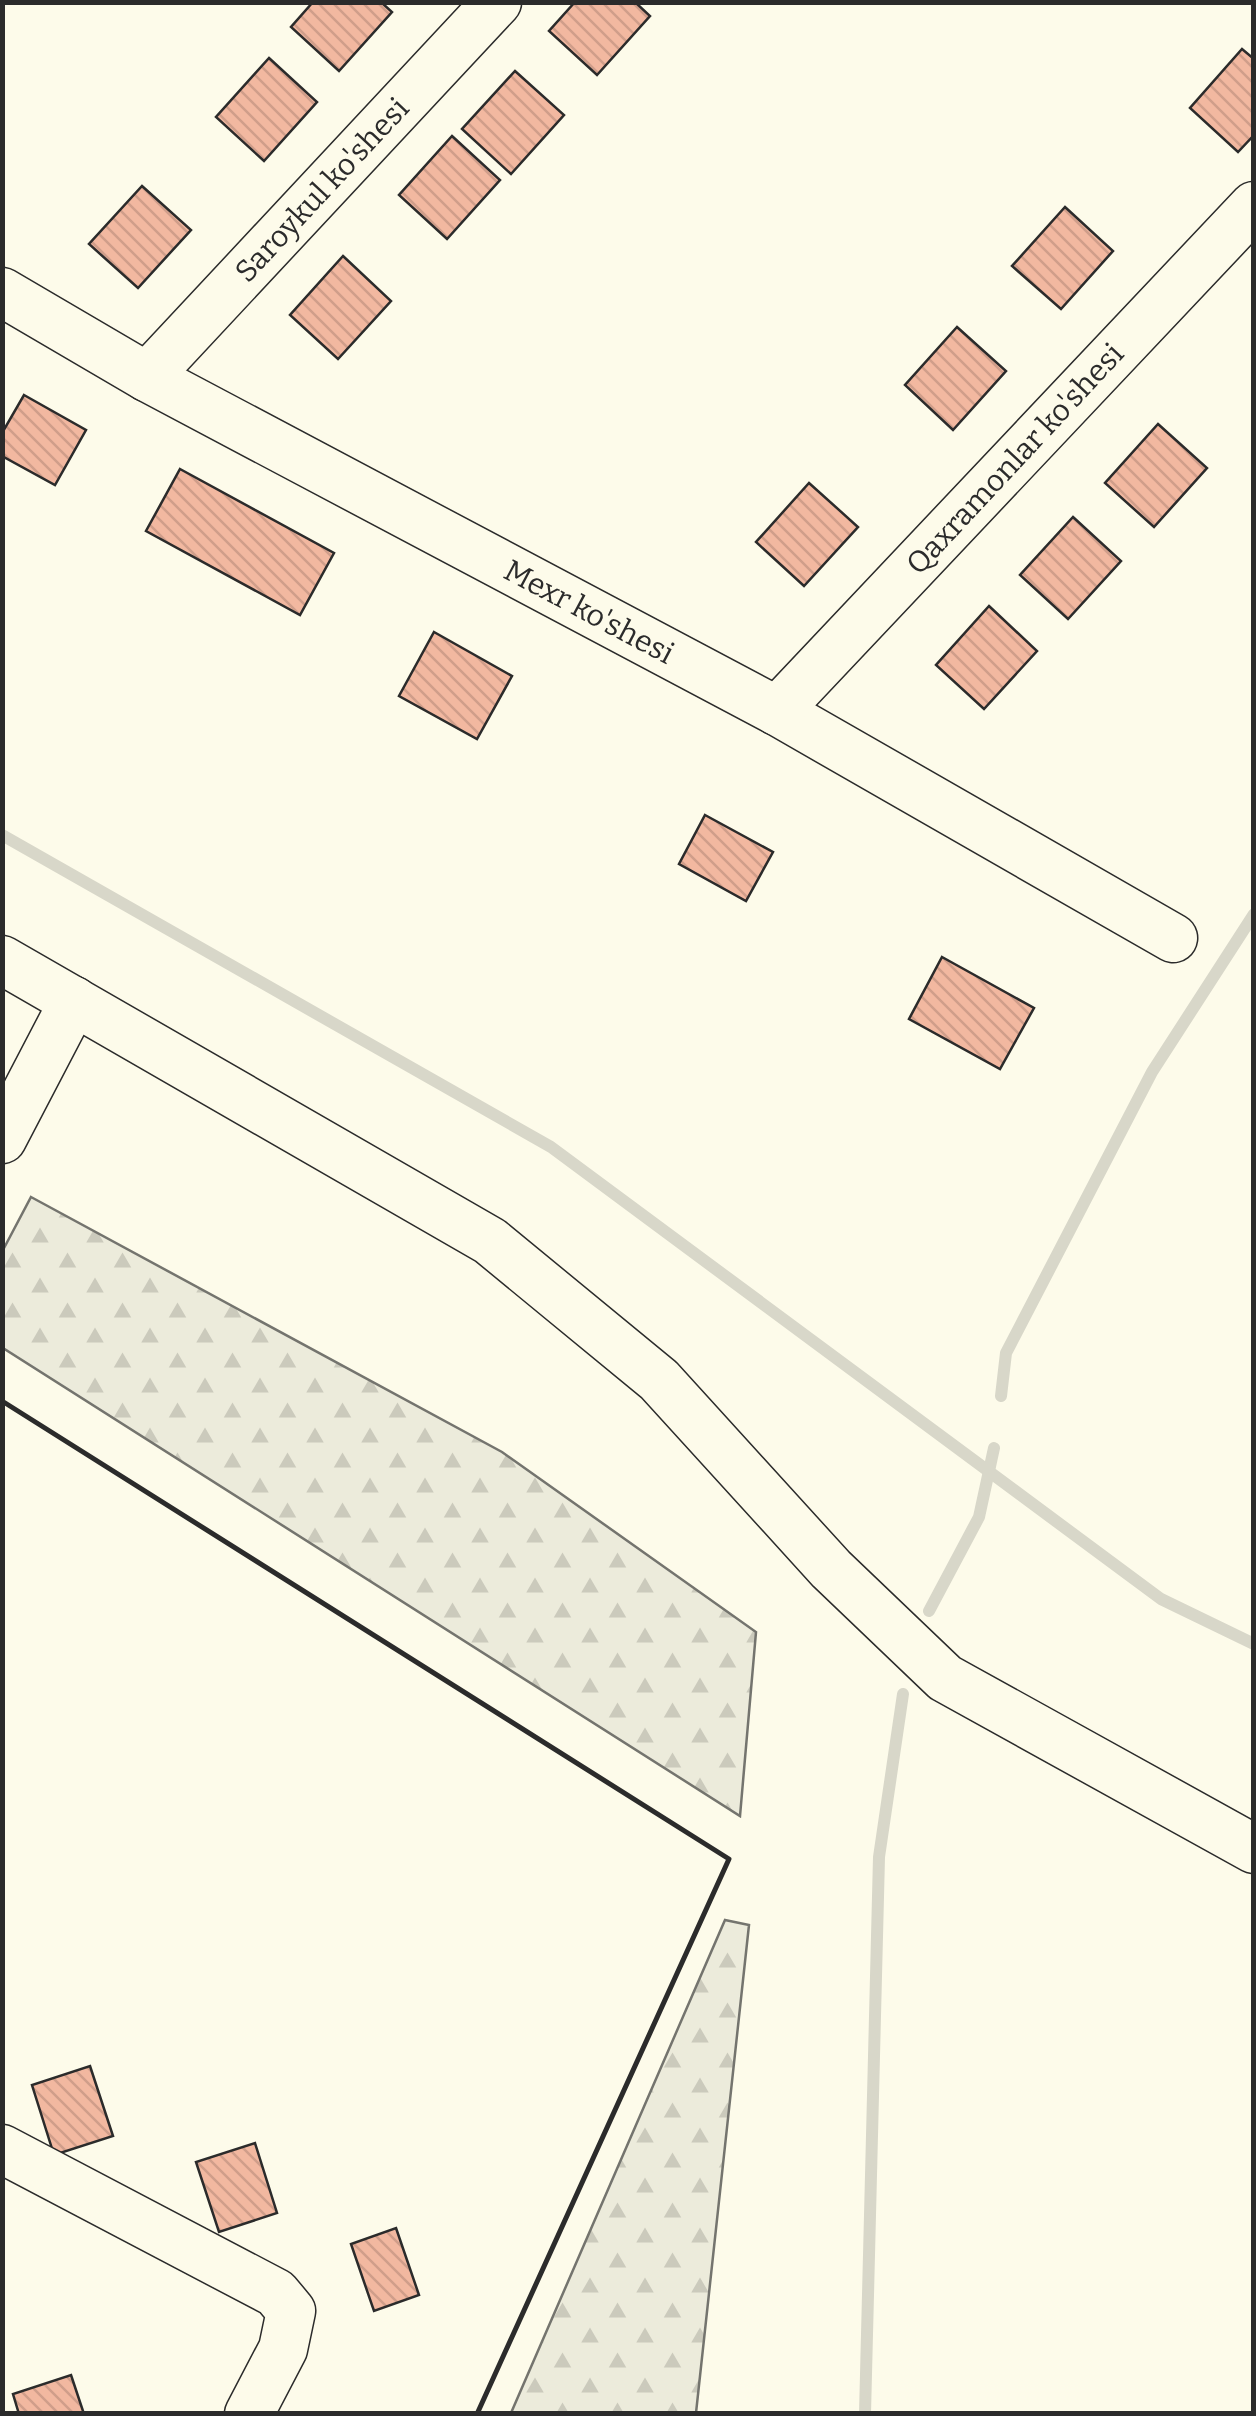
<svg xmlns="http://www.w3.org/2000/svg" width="1256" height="2416" font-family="Bitter,serif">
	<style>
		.forest { fill: url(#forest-firs); stroke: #74746e; stroke-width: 2.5 }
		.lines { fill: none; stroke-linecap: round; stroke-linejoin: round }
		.stream { stroke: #d8d7c9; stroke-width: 12 }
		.building { fill: url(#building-back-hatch); stroke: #2b2b2b; stroke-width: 2.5 }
		.minor-casing { stroke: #2b2b2b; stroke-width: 51 }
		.minor { stroke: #fdfbea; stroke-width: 48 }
		.wall { stroke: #2b2b2b; stroke-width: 5 }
		.labels { text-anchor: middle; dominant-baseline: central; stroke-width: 8; stroke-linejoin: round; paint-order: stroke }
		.street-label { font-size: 30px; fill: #2b2b2b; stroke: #fdfbea }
	</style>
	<defs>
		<pattern id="forest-firs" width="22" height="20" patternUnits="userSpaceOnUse" patternTransform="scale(2.5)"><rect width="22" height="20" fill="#ecebdb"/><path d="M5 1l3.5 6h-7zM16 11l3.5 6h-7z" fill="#cbcabc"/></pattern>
		<pattern id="building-back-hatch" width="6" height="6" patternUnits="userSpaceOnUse" patternTransform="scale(2.5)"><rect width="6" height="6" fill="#f2b8a0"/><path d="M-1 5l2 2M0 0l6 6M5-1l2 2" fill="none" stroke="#d09e8a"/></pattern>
	</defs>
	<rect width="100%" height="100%" fill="#fdfbea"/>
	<g class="forest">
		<path d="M31,1197L502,1452L756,1632L740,1816L3,1348V1250Z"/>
		<path d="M725,1920L749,1925L696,2413H511Z"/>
	</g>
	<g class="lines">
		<g class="stream">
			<path d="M2,835L551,1147L1161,1599L1254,1644"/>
			<path d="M1001,1396L1006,1353L1152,1072L1254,914"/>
			<path d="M929,1611L979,1517L994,1448"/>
			<path d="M865,2414L879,1857L903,1694"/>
		</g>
	</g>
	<g class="building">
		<path d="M313,2H381L392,12L339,71L291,27Z"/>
		<path d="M575,2H635L650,16L597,75L549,31Z"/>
		<path d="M1242,49L1254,59V135L1238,152L1190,108Z"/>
		<path d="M269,58L317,102L264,161L216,117Z"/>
		<path d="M515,71L564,115L511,174L462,129Z"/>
		<path d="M452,136L500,180L447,239L399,195Z"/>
		<path d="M142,186L191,230L138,288L89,244Z"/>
		<path d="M1065,207L1113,251L1061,309L1012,266Z"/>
		<path d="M343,256L391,301L338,359L290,315Z"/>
		<path d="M957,327L1006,371L953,430L905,385Z"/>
		<path d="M24,395L86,430L55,485L2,456V433Z"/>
		<path d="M1158,424L1207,468L1154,527L1105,483Z"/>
		<path d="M180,469L334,553L300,615L146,531Z"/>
		<path d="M809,483L858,527L804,586L756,542Z"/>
		<path d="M1073,517L1121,561L1068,619L1020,575Z"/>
		<path d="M989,606L1037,651L984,709L936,665Z"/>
		<path d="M434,632L512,676L477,739L399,696Z"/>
		<path d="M705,815L773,852L746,901L679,864Z"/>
		<path d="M942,957L1034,1008L1000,1069L909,1019Z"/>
		<path d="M90,2066L113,2136L54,2155L32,2085Z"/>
		<path d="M255,2143L277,2213L219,2232L196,2162Z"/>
		<path d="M396,2228L419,2295L374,2311L351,2244Z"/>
		<path d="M71,2375L84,2414H19L13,2394Z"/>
	</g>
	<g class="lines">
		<g class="minor-casing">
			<g id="minor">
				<path d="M2,292L147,377L777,711L1173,938"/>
				<path d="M147,377L497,2"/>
				<path d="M777,711L1254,206"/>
				<path d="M2,960L490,1241L659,1380L831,1569L945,1678L1254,1849"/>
				<path d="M2,1139L74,1001"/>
				<path d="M2,2149L276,2293L291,2311L283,2349L249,2414"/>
			</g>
		</g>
		<use href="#minor" class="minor"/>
		<path class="wall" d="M2,1401L729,1859L477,2414"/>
	</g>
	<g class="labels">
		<g class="street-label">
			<text transform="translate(322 190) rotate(-47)">Saroykul ko'shesi</text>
			<text transform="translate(1015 459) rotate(-47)">Qaxramonlar ko'shesi</text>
			<text transform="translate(589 612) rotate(28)">Mexr ko'shesi</text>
		</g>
	</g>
	<rect width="1256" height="2416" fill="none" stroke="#2b2b2b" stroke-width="10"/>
</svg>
